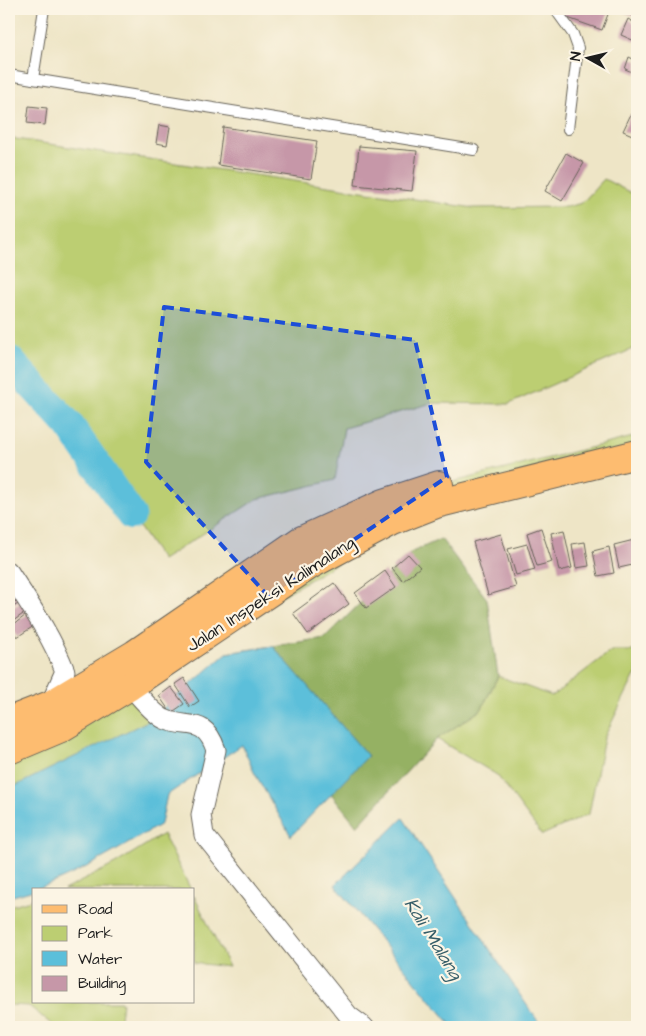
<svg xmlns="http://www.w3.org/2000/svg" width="646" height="1036" font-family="'Architects Daughter',sans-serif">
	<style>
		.green { fill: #bcce72; stroke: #6c7547 }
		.forest { fill: #95b164; stroke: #586640 }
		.water { fill: #5bbfda; stroke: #3c6e7b }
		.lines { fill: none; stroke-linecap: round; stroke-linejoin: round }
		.river { stroke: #5bbfda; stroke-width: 30 }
		.building { fill: #c697a8 }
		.service-casing { stroke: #666258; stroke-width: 12 }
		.minor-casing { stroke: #666258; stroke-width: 21 }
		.primary-casing { stroke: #666258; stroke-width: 30 }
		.service { stroke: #fff; stroke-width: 10 }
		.minor { stroke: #fff; stroke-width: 19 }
		.primary { stroke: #fdbc70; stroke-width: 28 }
		.marked { fill: #1d4ed8; fill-opacity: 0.2; stroke: #1d4ed8; stroke-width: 4; stroke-dasharray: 10 6; stroke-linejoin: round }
		.labels { text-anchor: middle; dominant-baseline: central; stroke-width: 4.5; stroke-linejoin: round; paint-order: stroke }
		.street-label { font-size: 18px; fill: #1c1c1c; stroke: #fcf5e5 }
		.water-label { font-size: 19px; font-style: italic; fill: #355d68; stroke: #fcf5e5 }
	</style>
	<rect width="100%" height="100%" fill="#fcf5e5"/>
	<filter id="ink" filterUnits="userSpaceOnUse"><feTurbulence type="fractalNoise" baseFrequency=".02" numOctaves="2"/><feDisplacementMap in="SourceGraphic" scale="10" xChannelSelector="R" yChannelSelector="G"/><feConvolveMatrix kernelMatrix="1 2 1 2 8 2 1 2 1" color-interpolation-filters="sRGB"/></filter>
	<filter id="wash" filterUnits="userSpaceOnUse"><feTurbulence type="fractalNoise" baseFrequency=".0096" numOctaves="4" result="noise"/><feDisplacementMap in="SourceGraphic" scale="20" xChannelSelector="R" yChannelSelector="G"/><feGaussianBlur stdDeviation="1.12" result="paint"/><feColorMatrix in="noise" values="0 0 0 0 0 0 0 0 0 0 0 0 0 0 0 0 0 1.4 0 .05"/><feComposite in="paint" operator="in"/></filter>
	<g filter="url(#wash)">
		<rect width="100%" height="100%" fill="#eee5c6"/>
		<g class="green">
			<path d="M9,138L474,208L567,207L582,203L604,179L637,196V347L509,404L432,403L344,428L335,480L257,499L162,560L69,425L9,360Z"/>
			<path d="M637,436V454L436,504L131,686L160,716L9,789V719L409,493Z"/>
			<path d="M611,651H637V675H635L604,738L589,814L542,835L497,775L437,739L481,710L498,676L552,696Z"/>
			<path d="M163,834L191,890H64L115,864Z"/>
			<path d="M194,896L229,967L194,963Z"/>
			<path d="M34,899V1002H122L119,1027H55L29,1006L9,1005V906Z"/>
		</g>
		<path class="forest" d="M441,539L487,599L498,676L481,710L437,739L357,826L277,726L227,653L325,638L412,552Z"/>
		<g class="water">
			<path d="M273,646L368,756L291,836L254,772L242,745L167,795L161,824C112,853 64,884 9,897V789L148,721L227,653Z"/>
			<path d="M403,818L524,1001L542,1027H453L335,885Z"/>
		</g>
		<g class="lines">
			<path class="river" d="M9,360L69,425L131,515"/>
		</g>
		<g id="blocks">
			<g class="building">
				<path d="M564,9H610L602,30L562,16Z"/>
				<path d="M625,9H637V17L623,12Z"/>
				<path d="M628,19L637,24V42L621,35Z"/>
				<path d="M629,57L637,61V74L625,69Z"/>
				<path d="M29,106L47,108L45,125L27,123Z"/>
				<path d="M631,114L637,117V137L623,131Z"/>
				<path d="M159,125L170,127L167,145L156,143Z"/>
				<path d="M223,127L317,141L311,179L218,165Z"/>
				<path d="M359,146L417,151L412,191L355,185Z"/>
				<path d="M566,153L584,163L562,201L545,191Z"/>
				<path d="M541,528L552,562L537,566L527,533Z"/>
				<path d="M564,530L572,568L559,571L551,533Z"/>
				<path d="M501,534L516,587L488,595L473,542Z"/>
				<path d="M634,540L637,564L619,568L614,545Z"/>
				<path d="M585,542L589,566L576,568L572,544Z"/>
				<path d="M527,544L535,570L516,575L508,549Z"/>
				<path d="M609,547L614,573L598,576L593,551Z"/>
				<path d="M408,554L420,567L403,581L392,568Z"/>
				<path d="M385,571L396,587L366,608L355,593Z"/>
				<path d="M334,583L349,604L308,634L293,613Z"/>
				<path d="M14,586L22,598L9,607V589Z"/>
				<path d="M24,600L30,609L9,624V610Z"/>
				<path d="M29,613L37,624L17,637L10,627Z"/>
				<path d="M184,678L199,701L190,707L175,684Z"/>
				<path d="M171,687L184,704L171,713L159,696Z"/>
			</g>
		</g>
	</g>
	<g filter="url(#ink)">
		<use href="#blocks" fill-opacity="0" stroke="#666258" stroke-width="1"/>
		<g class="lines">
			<g class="service-casing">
				<g id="service">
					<path d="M44,9L33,79L474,150"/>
					<path d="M555,9L573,34L578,48L568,129"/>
					<path d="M9,75L33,79"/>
				</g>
			</g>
			<g class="minor-casing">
				<g id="minor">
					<path d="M9,572C30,605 51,635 65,671L50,705"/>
					<path d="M130,686C140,696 151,712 164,719C188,730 204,715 216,750L201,815L204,835L349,1016L364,1027"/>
				</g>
			</g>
			<g class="primary-casing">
				<g id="primary">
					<path d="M9,721L50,705L135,654L300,541L384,503L439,485"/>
					<path d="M9,750L61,728L130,686L310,565L393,521L436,504L637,454"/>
				</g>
			</g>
			<use href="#service" class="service"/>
			<use href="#minor" class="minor"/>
			<use href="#primary" class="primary"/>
		</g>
	</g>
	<path class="marked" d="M164,307L415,340L447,477L269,597L146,462Z"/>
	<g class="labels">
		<g class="street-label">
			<text transform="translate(271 594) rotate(-33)">Jalan Inspeksi Kalimalang</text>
		</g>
		<g class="water-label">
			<text transform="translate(433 939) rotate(58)">Kali Malang</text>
		</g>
	</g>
	<rect width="646" height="1036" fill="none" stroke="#fcf5e5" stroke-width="30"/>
	<rect x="32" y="888" width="162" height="115" fill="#fcf5e5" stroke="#a29e95"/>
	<rect x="42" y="905" width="25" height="8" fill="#fdbc70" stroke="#a29e95"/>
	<text x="78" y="914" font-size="15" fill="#1c1c1c">Road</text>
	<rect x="42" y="926" width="25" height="15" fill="#bcce72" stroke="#a29e95"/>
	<text x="78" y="938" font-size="15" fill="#1c1c1c">Park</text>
	<rect x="42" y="951" width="25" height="15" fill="#5bbfda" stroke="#a29e95"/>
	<text x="78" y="964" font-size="15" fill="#1c1c1c">Water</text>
	<rect x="42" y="976" width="25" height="15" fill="#c697a8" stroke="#a29e95"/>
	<text x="78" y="988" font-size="15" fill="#1c1c1c">Building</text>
	<g transform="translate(588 58) rotate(278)" stroke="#fcf5e5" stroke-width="4" paint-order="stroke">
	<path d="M0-4L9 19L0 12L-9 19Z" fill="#1c1c1c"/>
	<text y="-8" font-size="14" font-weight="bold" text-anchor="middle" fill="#1c1c1c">N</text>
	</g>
</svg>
